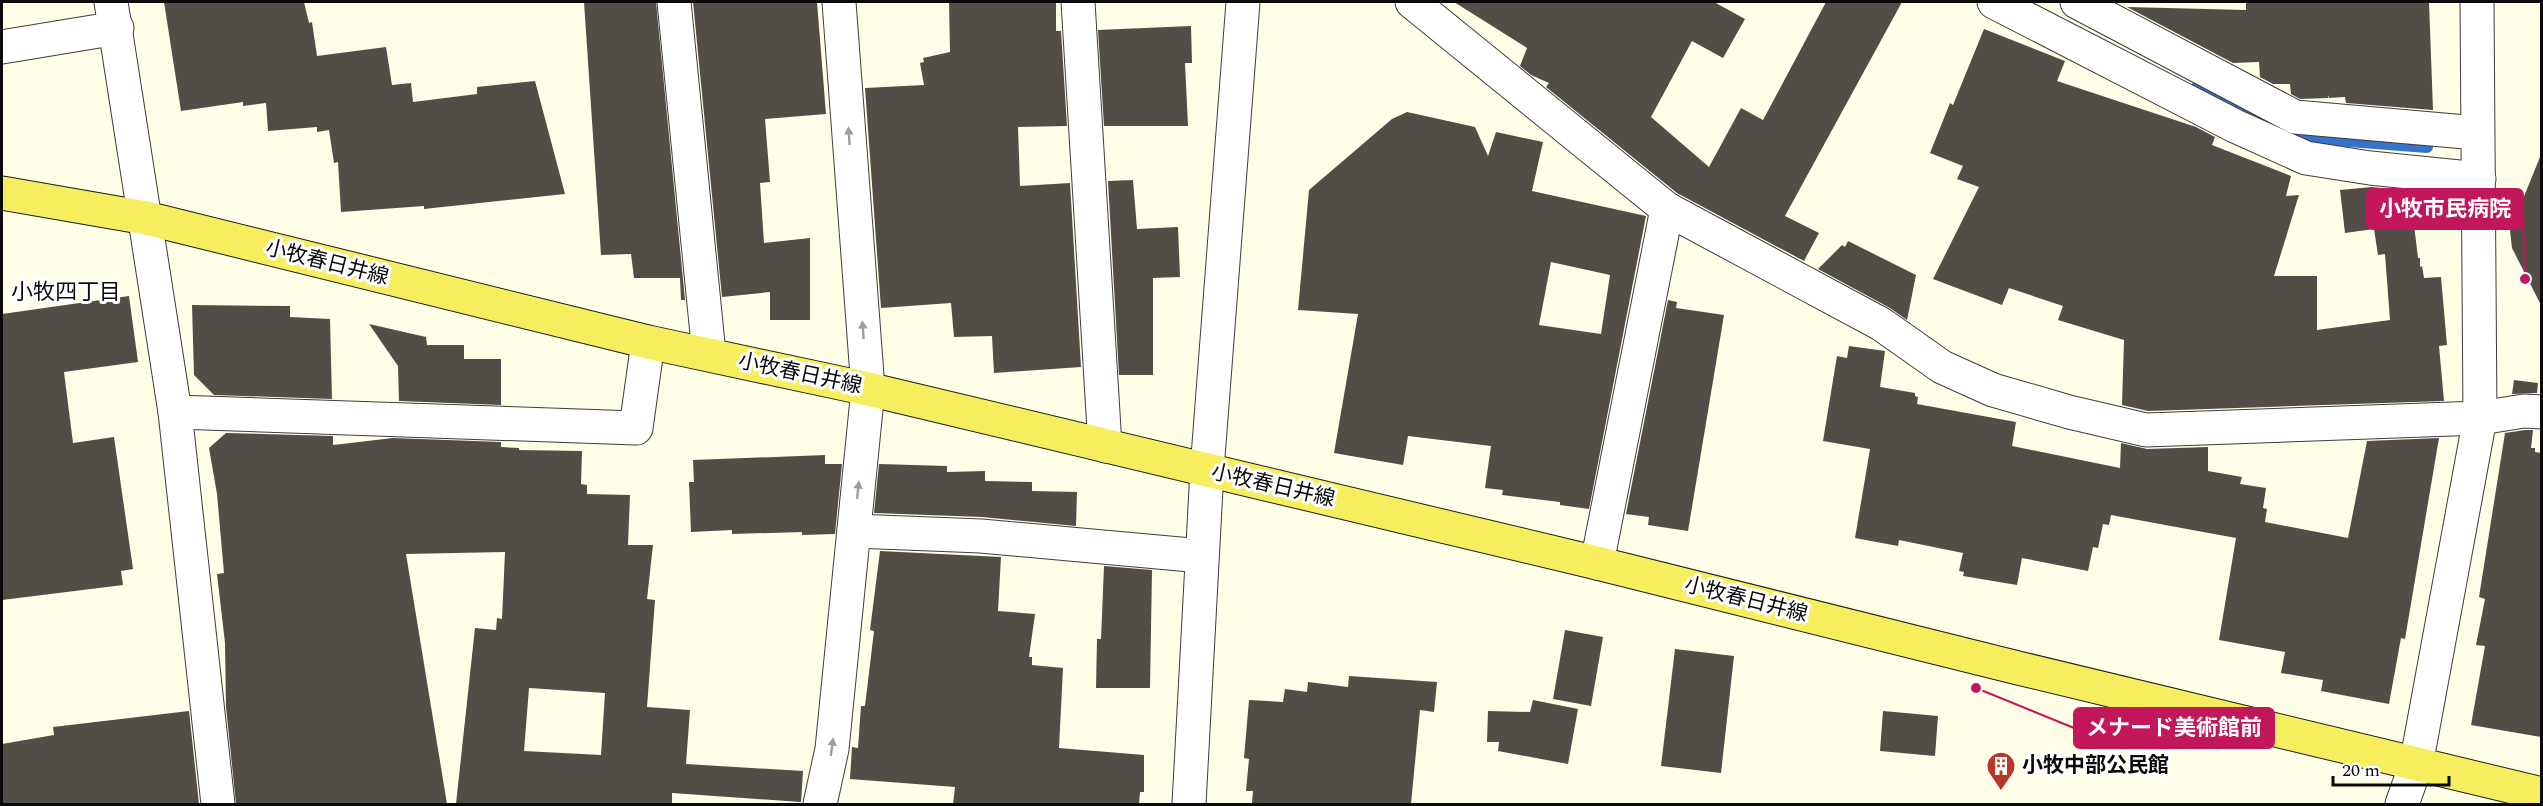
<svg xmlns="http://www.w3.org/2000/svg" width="2543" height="806" font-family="Spectral,'Noto Sans JP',serif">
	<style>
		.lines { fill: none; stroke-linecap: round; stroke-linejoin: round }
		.stream { stroke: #3673cb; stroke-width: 12 }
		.building { fill: #524d47; fill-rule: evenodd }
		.minor-casing { stroke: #3d3d3d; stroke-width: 35 }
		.major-casing { stroke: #1b1b1b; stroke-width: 35 }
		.minor { stroke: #fff; stroke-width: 33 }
		.major { stroke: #f7ee5f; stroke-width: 33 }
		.oneway { fill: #9d9d9d }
		.labels { text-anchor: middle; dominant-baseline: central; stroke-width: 6; stroke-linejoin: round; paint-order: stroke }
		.street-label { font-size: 21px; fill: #0a0a0a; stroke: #fff }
		.poi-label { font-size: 21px; font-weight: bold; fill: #0a0a0a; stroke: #fff; text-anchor: start }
		.neighbourhood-label { font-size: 22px; fill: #0a0a0a; stroke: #fff }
		.leader { fill: none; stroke: #c2185b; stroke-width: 2 }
		.callout-dot { fill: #c2185b; stroke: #fff; stroke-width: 2 }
		.callout { fill: #c2185b; stroke: #c2185b; stroke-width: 2 }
		.callout-label { font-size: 22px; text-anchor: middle; font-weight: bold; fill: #fff }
	</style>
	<rect width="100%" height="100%" fill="#fffee7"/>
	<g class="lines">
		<path class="stream" d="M2196,88L2298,137L2427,147"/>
	</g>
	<g class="building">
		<path d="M164,2H304L309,23L312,22L317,56L386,47L392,85L411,83L413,102L477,94V87L535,81L565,194L424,209V206L341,212L338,162L334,163L329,130L317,132V127L268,131L266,103L243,106V102L181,111Z"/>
		<path d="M584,2H656L685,300H681L680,278H634L631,254L601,255Z"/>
		<path d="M693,2H817L826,114L765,119L770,182L760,183L764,243L810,238V320H770V292L722,297Z"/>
		<path d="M949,2H1056V31H1061L1067,126L1018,127L1020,186L1070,183L1081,367L994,373L992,336L954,337L951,303L881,308L865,88L924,85L920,63L924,62L923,58L950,52Z"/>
		<path d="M1454,2H1714L1745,19L1723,58L1692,41L1651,117L1709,167L1741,108L1763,120L1826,2H1902L1785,216L1819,233L1804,261L1677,193L1546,87L1549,83L1531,75L1520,66L1527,48Z"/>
		<path d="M2246,2H2429L2433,110L2346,103L2345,97L2329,98V95L2328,98L2300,99L2291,94L2290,84H2273L2260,77L2259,62L2233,63L2127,7L2246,10Z"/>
		<path d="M1191,26L1192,63H1185L1188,126H1104L1098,30Z"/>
		<path d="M1984,29L2065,61L2057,81L2196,127L2215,137L2212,145L2291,176L2286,196L2299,195L2274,276H2317V330L2390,320L2385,254L2378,255L2374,229L2345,233L2340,190L2372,187L2381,188V190L2410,191L2418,258H2420V267L2422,266L2424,278L2441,277L2447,345L2439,346L2444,401L2148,411L2122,405L2124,340L2058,320L2063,306L2009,288L2002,305L1933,279L1979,187L1957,179L1963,166L1930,153L1950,103L1953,105Z"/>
		<path d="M1407,112L1475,127L1488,156L1496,132L1543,142L1532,191L1646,216L1589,509L1560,505V502L1502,495L1503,490L1485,488L1491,446L1408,436L1403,465L1334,453L1358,314L1298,310L1309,190L1392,119ZM1551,262L1610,275L1601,334L1539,325Z"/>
		<path d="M2540,157H2541V305L2512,248L2510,231Z"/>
		<path d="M1133,180L1137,229L1178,227L1180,277L1153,278V375H1119L1108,181Z"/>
		<path d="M1848,241L1916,275L1907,320L1890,308L1818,269L1842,245L1845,247Z"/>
		<path d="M129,296L138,362L64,372L73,443L114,437L133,569L121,571L123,585L2,600V314Z"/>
		<path d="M1668,300L1677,302L1676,308L1724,315L1688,531L1648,525L1649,517L1626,514Z"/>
		<path d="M192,305L290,306V317L330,319L332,399L214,395L194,375Z"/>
		<path d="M369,324L426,337L427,345H464V359H501V405L399,401L398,366Z"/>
		<path d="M1849,346L1885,351L1880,387L1915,393V396L1918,397L1917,404L2016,422L2012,446L2120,468L2121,443L2147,449L2208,447V471L2242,477L2240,484L2266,488L2263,508L2267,509L2265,522L2348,538L2367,441L2439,438L2405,639L2401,638L2389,704L2321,691L2323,680L2281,673L2285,652L2219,640L2236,538L2111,515L2109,525L2103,524L2098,548L2093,547L2088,571L2022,558L2017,585L1963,576L1964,572L1959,571L1963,553L1899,540L1898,546L1855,538L1870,449L1823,441L1837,356L1847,358Z"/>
		<path d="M2514,380L2538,383L2537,393L2512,394Z"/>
		<path d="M2525,430H2533L2531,448H2535V452L2541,453V737L2471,725L2485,646L2476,645L2485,599L2479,597L2505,433Z"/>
		<path d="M226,433L333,436V445L393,438L501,442V447L519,448V450L582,451L581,484L587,485V494L630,495L628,545H653L647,599L655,600L647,707L690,710L686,764L803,771L801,802L672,793V804H456L475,628L496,630L497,618L502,619L505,552L406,554L447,804H236L226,707L225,643L217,574L224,573L217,494L209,448ZM529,688L605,693L601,755L524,751Z"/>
		<path d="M825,455V464H842L835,534L802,535V532L732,534V530L691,532L689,482H694L693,460Z"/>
		<path d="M879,464L947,466V472L985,471V481L1032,482V491L1077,492L1076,526L982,517L874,513Z"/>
		<path d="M880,551L1001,557L998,611L1035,614L1029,657H1032V665L1063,668L1059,748L1144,755V792H1140L1139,804H953L955,787L850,779L852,747L858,748L861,706H865L874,631L870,630Z"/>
		<path d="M1104,566L1152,570L1150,688H1096L1097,639H1101Z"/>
		<path d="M1565,630L1603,637L1591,706L1553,699Z"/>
		<path d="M1675,649L1734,656L1721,773L1661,766Z"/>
		<path d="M1349,676L1437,682L1434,712L1420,710L1411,804L1252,803L1253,791H1246L1249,759L1244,758L1249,700L1283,702L1285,689L1307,692L1308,682L1348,687Z"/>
		<path d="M1533,700L1578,709L1568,764L1498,751L1499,742H1487L1488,711L1530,712Z"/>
		<path d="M189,711L199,804H2V744L54,735L53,727Z"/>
		<path d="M1883,711L1938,716L1935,756L1880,751Z"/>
	</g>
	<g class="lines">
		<g class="minor-casing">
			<g id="minor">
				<path d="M111,2L175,412L218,804"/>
				<path d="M674,2L709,354"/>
				<path d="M1078,2L1105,446"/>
				<path d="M1412,2L1667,209L1881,324L1942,367L1993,390L2069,412L2146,430L2480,418L2524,411L2542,412"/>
				<path d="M1994,2L2235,126L2306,158L2370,168L2479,179"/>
				<path d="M2077,2L2295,117L2477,133"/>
				<path d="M2,47L117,28"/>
				<path d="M175,412L636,428L648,342"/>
				<path d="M854,531L981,536L1202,556"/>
				<path d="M1597,563L1667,209"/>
				<path d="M820,804L832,749L868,389L839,2"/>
				<path d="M1189,804L1207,470L1243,2"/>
				<path d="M2402,804L2416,765L2480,418L2477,2"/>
			</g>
		</g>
		<g class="major-casing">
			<path id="major" d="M2,193L146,218L648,342L868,389L1597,563L2018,668L2542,794"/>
		</g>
		<use href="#minor" class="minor"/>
		<use href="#major" class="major"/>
	</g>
	<defs><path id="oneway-solid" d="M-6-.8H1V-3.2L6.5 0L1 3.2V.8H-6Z" transform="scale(1.5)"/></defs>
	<g class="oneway">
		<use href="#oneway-solid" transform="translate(849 136) rotate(-94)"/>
		<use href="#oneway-solid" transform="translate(863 330) rotate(-94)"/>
		<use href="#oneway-solid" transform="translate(858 490) rotate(-84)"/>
		<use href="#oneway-solid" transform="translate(832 747) rotate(-82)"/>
	</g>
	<defs>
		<g id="building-pin" transform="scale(1.5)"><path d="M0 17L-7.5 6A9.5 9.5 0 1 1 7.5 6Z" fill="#b73925" stroke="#fff"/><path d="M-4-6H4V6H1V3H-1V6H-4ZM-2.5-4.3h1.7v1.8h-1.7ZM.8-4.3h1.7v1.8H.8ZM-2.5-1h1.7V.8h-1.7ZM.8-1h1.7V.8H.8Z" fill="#fff"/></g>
	</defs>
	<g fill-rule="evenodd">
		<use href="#building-pin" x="2001" y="766"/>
	</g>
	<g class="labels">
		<g class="street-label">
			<text transform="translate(327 263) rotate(14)">小牧春日井線</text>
			<text transform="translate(800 374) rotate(12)">小牧春日井線</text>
			<text transform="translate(1273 486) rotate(13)">小牧春日井線</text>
			<text transform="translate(1746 600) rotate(14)">小牧春日井線</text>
		</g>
		<g class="poi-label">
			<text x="2022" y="766">小牧中部公民館</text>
		</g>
		<g class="neighbourhood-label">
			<text x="66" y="292">小牧四丁目</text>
		</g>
	</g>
	<path class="leader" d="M2525 279L2523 209M1976 688L2074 728"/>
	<g class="callout-dot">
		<circle cx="2525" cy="279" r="6"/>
		<circle cx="1976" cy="688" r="6"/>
	</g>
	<g class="callout">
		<rect x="2367" y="189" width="156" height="40" rx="6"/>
		<rect x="2074" y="708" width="200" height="40" rx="6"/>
	</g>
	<g class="callout-label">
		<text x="2445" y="216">小牧市民病院</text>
		<text x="2174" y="735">メナード美術館前</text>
	</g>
	<rect width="2543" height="806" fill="none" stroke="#0a0a0a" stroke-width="6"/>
	<path d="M2333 776v9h116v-9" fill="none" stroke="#0a0a0a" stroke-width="3"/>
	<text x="2342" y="776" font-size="18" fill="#0a0a0a" stroke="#ffffff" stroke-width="4.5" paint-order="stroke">20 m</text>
</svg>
